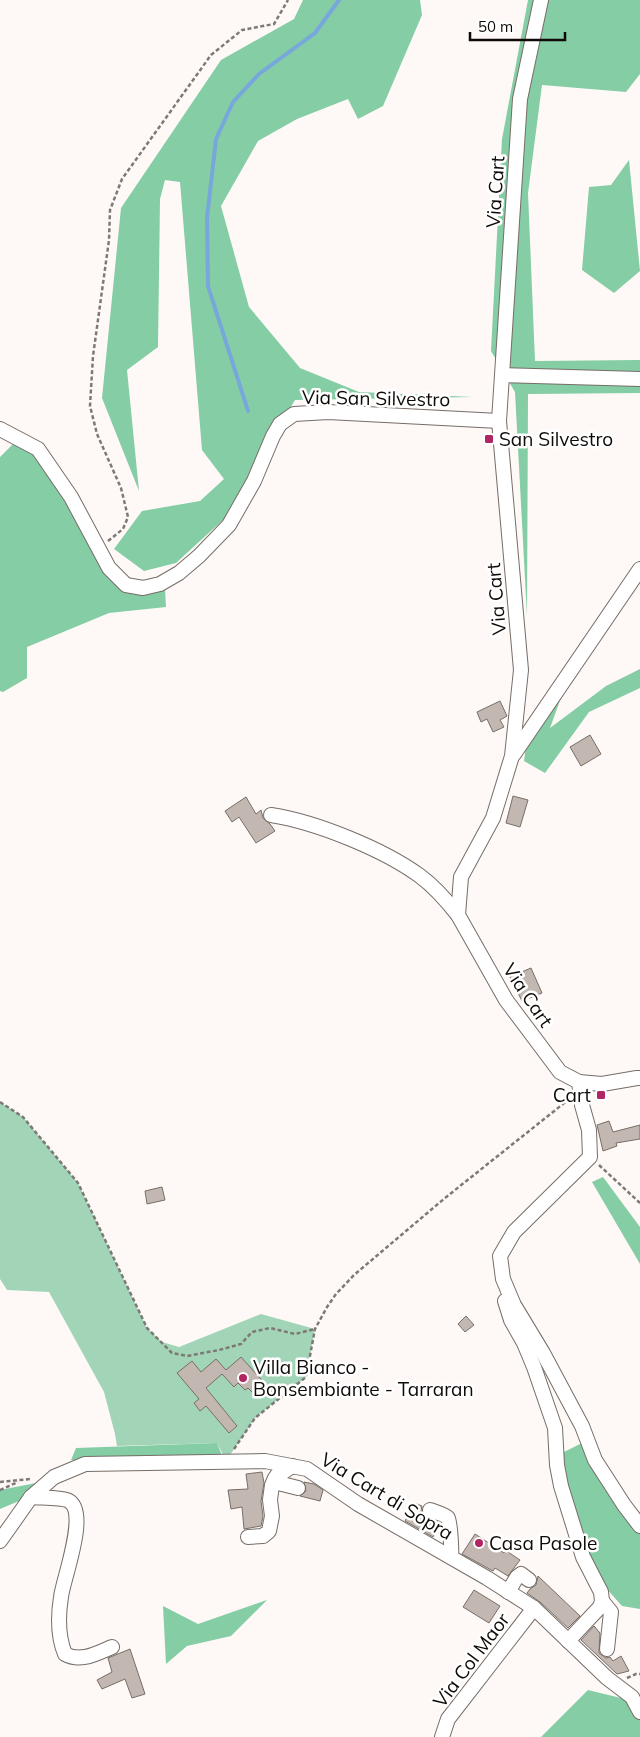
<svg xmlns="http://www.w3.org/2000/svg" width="640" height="1737" font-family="Mulish,sans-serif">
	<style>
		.green { fill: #a2d5b8 }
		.forest { fill: #84cda5 }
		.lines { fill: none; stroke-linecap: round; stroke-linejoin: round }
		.stream { stroke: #78a7db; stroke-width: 4 }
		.building { fill: #c2b8b1; stroke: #776e67 }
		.minor-casing { stroke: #766d67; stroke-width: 16 }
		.path { stroke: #7d7976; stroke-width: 2.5; stroke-dasharray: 4 2.5; stroke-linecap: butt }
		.minor { stroke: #fff; stroke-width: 14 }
		.poi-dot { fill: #b12562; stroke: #fff; stroke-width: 2 }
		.labels { text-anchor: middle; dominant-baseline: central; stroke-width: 5; stroke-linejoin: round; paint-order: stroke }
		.street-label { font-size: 19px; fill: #0e0a08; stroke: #fff }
		.poi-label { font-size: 19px; fill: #0e0a08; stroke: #fff; text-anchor: start }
	</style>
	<rect width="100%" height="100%" fill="#fef9f6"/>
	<path class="green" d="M0,1102L23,1117L78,1183L147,1328L162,1342L179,1347L261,1314L315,1329L306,1377L255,1418L226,1461L217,1443L117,1446L115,1434L104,1392L49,1292L7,1290L0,1279Z"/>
	<g class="forest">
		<path d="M303,0H420L422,15L383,106L358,119L348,99L297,119L258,141L221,206L249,307L300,368L359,392L473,397L295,400L225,518L176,563L144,571L114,549L142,511L200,501L224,479L202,450L180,182L165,180L160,199L158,347L127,370L139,491L102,398L121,208L221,60L294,19Z"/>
		<path d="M528,0H640V74L626,92L542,85L528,193L535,361L640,360V393L528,394L527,616L515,392L491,351L502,139Z"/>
		<path d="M629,160L640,271L614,293L582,270L589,187L611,185Z"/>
		<path d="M14,443L35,453L123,590L165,589L166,607L109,613L27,647V678L3,692L0,691V457Z"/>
		<path d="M640,669V688L589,712L545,773L524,761L530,718L571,670L550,728L606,686Z"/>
		<path d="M603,1177L640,1227V1264L592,1182Z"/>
		<path d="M588,1440L640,1526V1609L622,1606L589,1569L556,1456Z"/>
		<path d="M217,1443L223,1458L71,1460L76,1448Z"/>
		<path d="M36,1483L19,1501L0,1509V1490Z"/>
		<path d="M267,1600L231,1636L187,1646L166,1664L163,1606L198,1624Z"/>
		<path d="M588,1690L629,1700L640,1717V1737H541Z"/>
	</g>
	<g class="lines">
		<path class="stream" d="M248,411L208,286L207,218L216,139L233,102L259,74L315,33L339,0"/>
	</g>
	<g class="building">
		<path d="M500,701L507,716L500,720L504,727L493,732L487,719L481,722L477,712Z"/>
		<path d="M590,735L601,754L581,766L570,747Z"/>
		<path d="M513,796L528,800L520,827L506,823Z"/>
		<path d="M246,797L256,814L261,810L263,818L270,824L275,831L256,843L239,817L232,822L225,811Z"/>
		<path d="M531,968L542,993L522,1001L510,977Z"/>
		<path d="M609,1121L613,1132L640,1125V1139L616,1143L617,1146L603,1151L597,1125Z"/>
		<path d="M162,1187L165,1200L147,1204L145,1191Z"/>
		<path d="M466,1316L474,1325L465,1332L458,1324Z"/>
		<path d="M241,1357L268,1387L257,1397L248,1388L245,1390L238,1383L234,1387L222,1374L206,1388L237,1426L229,1433L206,1406L200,1411L194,1403L199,1399L177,1373L192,1361L201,1372L216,1359L226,1370Z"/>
		<path d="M262,1472L264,1483L261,1501L263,1516L261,1526L244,1529L242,1507L231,1509L228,1490L248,1489L246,1474Z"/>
		<path d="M304,1482L314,1484L323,1490L320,1501L300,1496L306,1491Z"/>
		<path d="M414,1503L422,1506L421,1511L424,1516L440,1523L433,1537L405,1521Z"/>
		<path d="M475,1534L504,1553L505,1550L520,1560L508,1576L495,1568L493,1571L462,1554Z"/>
		<path d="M538,1576L580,1616L568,1628L540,1602L527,1593L530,1589L536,1585Z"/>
		<path d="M474,1590L500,1606L489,1623L463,1607Z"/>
		<path d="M594,1626L600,1633L599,1653L606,1658L610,1657L613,1661L621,1656L629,1671L617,1674L581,1640Z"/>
		<path d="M130,1649L145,1694L132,1698L125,1679L102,1689L97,1680L112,1672L108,1658Z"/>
	</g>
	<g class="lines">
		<g class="minor-casing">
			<g id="minor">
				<path d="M541,0L520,99L499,421L521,670L512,756L493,818L461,877L458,915L506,1000L560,1072L579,1082L602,1084L637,1078H640"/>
				<path d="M502,375L640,379"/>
				<path d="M0,429L38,449L71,497L109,568L126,585L143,588L160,584L179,573L199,556L229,525L254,481L273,436L280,424L294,414L328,412L499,421"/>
				<path d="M514,754L640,569"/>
				<path d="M271,815C316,822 383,849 420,876C435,887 447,901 458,915"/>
				<path d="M579,1082L582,1105L589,1130L590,1157L514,1232L500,1256L503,1279L514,1305L543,1353L582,1426L595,1460L624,1505L640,1526"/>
				<path d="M505,1301L511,1320L524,1343L534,1367L555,1428L557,1465L561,1486L583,1557L601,1592L602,1601L600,1607L568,1641"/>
				<path d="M277,1475L278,1483L298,1488"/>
				<path d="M31,1497C40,1498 62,1497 69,1501C89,1513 63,1579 61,1597C58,1616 58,1637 65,1654C81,1663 97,1653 112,1647"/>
				<path d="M430,1510C435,1512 444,1514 448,1518C450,1520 452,1554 451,1557"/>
				<path d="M248,1537L263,1536L269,1531L272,1516L270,1500L272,1485L275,1478L292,1466"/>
				<path d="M0,1541L31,1497L54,1477L85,1464L265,1461L307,1469L358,1504L487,1578L534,1608L607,1678L632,1697L640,1712"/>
				<path d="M508,1592L517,1577L521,1574L529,1580"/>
				<path d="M602,1601L611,1612L607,1649"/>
				<path d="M442,1737L448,1719L534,1608"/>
			</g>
		</g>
		<g class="path">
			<path d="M108,541L123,529L128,517L121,488L97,434L90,406L93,356L109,240L110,210L122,179L211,55L242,30L274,24L288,0"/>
			<path d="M0,1102L23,1117L78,1183L147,1328L172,1353L187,1356L219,1350L241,1344L252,1332L270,1328L295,1334L315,1329"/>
			<path d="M599,1165L640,1203"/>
			<path d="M234,1449L255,1418L306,1377L315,1329L327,1307L336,1294L354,1275L445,1198L568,1100"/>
			<path d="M0,1482L30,1479"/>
			<path d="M0,1490L18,1482"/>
			<path d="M627,1678L636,1674H640"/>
		</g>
		<use href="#minor" class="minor"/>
	</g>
	<g class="poi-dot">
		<rect x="484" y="434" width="10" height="10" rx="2.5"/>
		<rect x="596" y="1090" width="10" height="10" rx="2.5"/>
		<circle cx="243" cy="1378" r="5"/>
		<circle cx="479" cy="1543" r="5"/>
	</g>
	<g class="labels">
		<g class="street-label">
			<text transform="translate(495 192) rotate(-86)">Via Cart</text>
			<text transform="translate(376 398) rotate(1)">Via San Silvestro</text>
			<text transform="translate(496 599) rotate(-95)">Via Cart</text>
			<text transform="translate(528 995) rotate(56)">Via Cart</text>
			<text transform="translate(387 1496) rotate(31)">Via Cart di Sopra</text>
			<text transform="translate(471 1660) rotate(-53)">Via Col Maor</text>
		</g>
		<g class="poi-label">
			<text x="499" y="439">San Silvestro</text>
			<text x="591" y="1095" text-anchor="end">Cart</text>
			<text x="253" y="1367">Villa Bianco -<tspan x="253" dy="22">Bonsembiante - Tarraran</tspan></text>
			<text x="489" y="1543">Casa Pasole</text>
		</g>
	</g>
	<path d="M470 32v8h95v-8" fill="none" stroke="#0e0a08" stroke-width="2.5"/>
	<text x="478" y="32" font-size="15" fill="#0e0a08" stroke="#ffffff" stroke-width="4" paint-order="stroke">50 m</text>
</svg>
